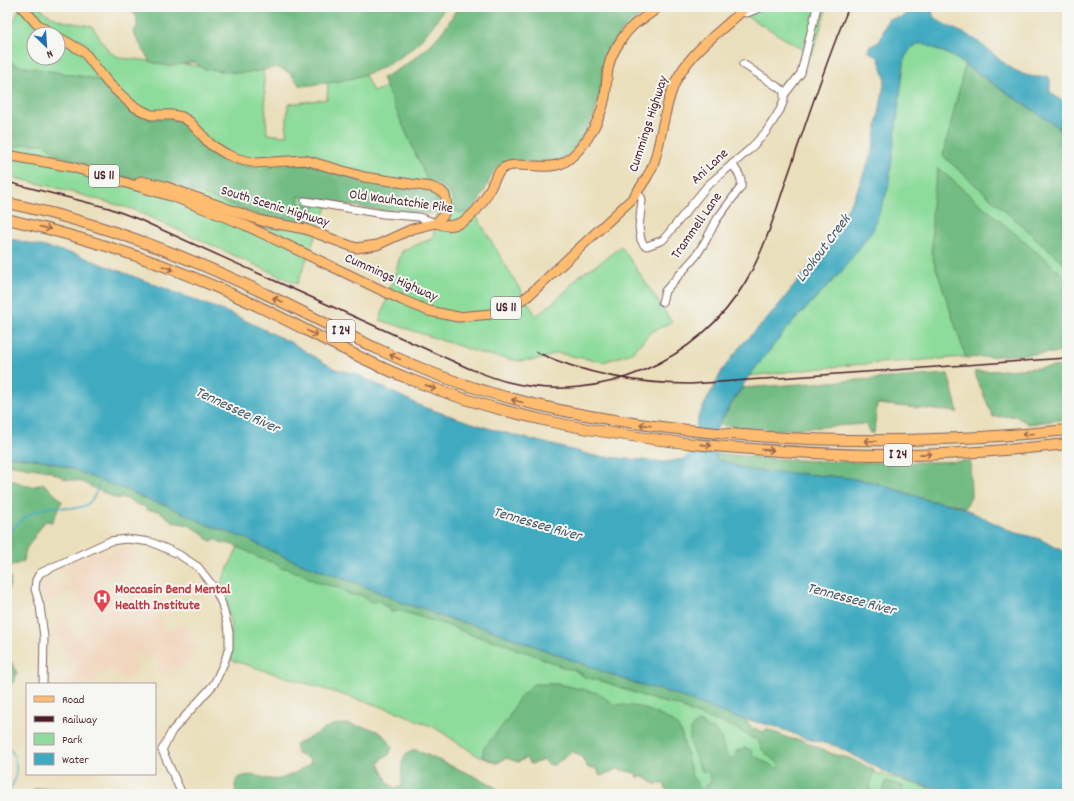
<svg xmlns="http://www.w3.org/2000/svg" width="1074" height="801" font-family="Dekko,sans-serif">
	<style>
		.built { fill: #f1d5bd }
		.green { fill: #8ddc9b; stroke: #6c7e63; fill-rule: evenodd }
		.forest { fill: #72bc83; stroke: #5e6e57 }
		.water { fill: #40aac0; stroke: #456476 }
		.lines { fill: none; stroke-linecap: round; stroke-linejoin: round }
		.stream { stroke: #40aac0; stroke-width: 1.5 }
		.minor-casing { stroke: #82625d; stroke-width: 9 }
		.major-casing { stroke: #82625d; stroke-width: 11 }
		.highway-casing { stroke: #82625d; stroke-width: 12 }
		.minor { stroke: #fff; stroke-width: 7 }
		.major { stroke: #fdbc6f; stroke-width: 9 }
		.highway { stroke: #fdbc6f; stroke-width: 10 }
		.rail { stroke: #4a1f2b; stroke-width: 1.5 }
		.oneway { stroke: #9b664a }
		.labels { text-anchor: middle; dominant-baseline: central; stroke-width: 4; stroke-linejoin: round; paint-order: stroke }
		.shield { fill: #f6f6f2; stroke: #7e6067; stroke-width: 1 }
		.shield-label { font-size: 13px; font-weight: bold; fill: #4a1f2b }
		.street-label { font-size: 14px; fill: #4a1f2b; stroke: #f6f6f2 }
		.health-label { font-size: 14px; font-weight: bold; fill: #be3a42; stroke: #f6f6f2; text-anchor: start }
		.water-label { font-size: 15px; font-style: italic; fill: #465767; stroke: #f6f6f2 }
	</style>
	<rect width="100%" height="100%" fill="#f6f6f2"/>
	<filter id="ink" filterUnits="userSpaceOnUse"><feTurbulence type="fractalNoise" baseFrequency=".025" numOctaves="2"/><feDisplacementMap in="SourceGraphic" scale="8" xChannelSelector="R" yChannelSelector="G"/><feConvolveMatrix kernelMatrix="1 2 1 2 8 2 1 2 1" color-interpolation-filters="sRGB"/></filter>
	<filter id="wash" filterUnits="userSpaceOnUse"><feTurbulence type="fractalNoise" baseFrequency=".012" numOctaves="4" result="noise"/><feDisplacementMap in="SourceGraphic" scale="16" xChannelSelector="R" yChannelSelector="G"/><feGaussianBlur stdDeviation="0.9" result="paint"/><feColorMatrix in="noise" values="0 0 0 0 0 0 0 0 0 0 0 0 0 0 0 0 0 1.4 0 .05"/><feComposite in="paint" operator="in"/></filter>
	<g filter="url(#wash)">
		<rect width="100%" height="100%" fill="#eadfbb"/>
		<path class="built" d="M130,544L139,565L99,583L121,616L134,610L126,595L124,596L120,587L127,583L129,586L133,584L142,607L149,604L156,619L159,617L164,627L160,629L161,632L186,623L197,647L188,652L192,661L160,675L156,667L159,665L154,654L143,659L137,651L132,653L139,667L134,670L136,673L122,679L120,676L116,678L111,669L96,677L99,684H54L76,672L74,668L71,670L66,660L69,658L54,628L60,625L57,619L61,617L59,614L67,611L71,620L69,622L76,636L89,630L80,598L75,590L46,604L39,587L52,581L56,589L67,584L69,588L72,587L63,567L104,548L107,555Z"/>
		<g class="green">
			<path d="M20,7H40C51,22 75,23 92,26L109,52L121,58L201,66L263,64L267,134L286,136L288,104L327,99L330,50L398,7L364,72L373,92L421,73L652,7L620,34L598,105L587,128L518,160L497,164L472,205L478,219L536,316L561,296L580,275L601,262L621,246L672,322L651,332L632,353L603,362L556,353L543,359L520,361L483,354L380,320L402,251L433,238L437,207L335,187L297,284L132,209L53,187L7,176V37ZM34,34H58V58H34Z"/>
			<path d="M735,7H827L812,55L735,9Z"/>
			<path d="M923,43L952,56L1067,133V350L851,365L749,376L789,326L842,271L905,57L912,47Z"/>
			<path d="M243,537L701,705L745,719L752,728L877,773L948,794H669L663,782L656,785L645,777H637L636,773L617,769L600,776L597,768H588L582,757L572,751L564,758L553,765L549,764L544,760L531,764L526,758L518,762L506,758L497,763L478,756L435,728L398,712L231,660V625L226,605L218,589Z"/>
		</g>
		<g class="forest">
			<path d="M128,7H445C411,66 364,81 300,86L290,73L277,67L255,72L239,73L203,69L195,62L169,66L150,62L133,32L137,27V17Z"/>
			<path d="M457,7H653C647,12 639,15 632,20C621,27 613,42 607,54C601,66 602,80 600,93C597,116 579,155 555,162C543,165 520,162 507,162C502,164 498,165 496,168C488,179 475,226 455,210C455,193 443,184 427,180L382,78C413,63 443,39 457,7Z"/>
			<path d="M7,61L20,66L97,79L127,107L150,119H171L183,123L215,153L238,164L260,169L291,164L310,165L358,180L431,193L436,196L437,201L435,211C423,221 320,200 299,196L298,203L314,206L312,227L299,222H285L265,217L158,179H133L104,171L56,154L45,144H29L7,148Z"/>
			<path d="M965,65L1067,133V266L943,156Z"/>
			<path d="M938,168L1067,278V352L966,358L932,256V204Z"/>
			<path d="M1067,366V419L1029,424L1015,416L993,417L974,372Z"/>
			<path d="M948,374L958,412L877,404L874,433H871L865,424L777,430L718,425L742,388Z"/>
			<path d="M715,453C800,463 884,464 970,461L971,496L965,508L959,505L927,500L873,482L841,477L748,470L717,459Z"/>
			<path d="M7,456L43,460L73,469L103,482L130,491L147,500L166,505L208,525L247,539L284,557L369,588L405,604L426,609L435,615L488,629L634,683L671,693L745,719L752,728L764,732L766,729L791,739L801,740L835,755L849,758L874,770L869,794H669L663,782L656,785L645,777H637L636,773L617,769L600,776L597,768H588L582,757L572,751L564,758L553,765L549,764L544,760L531,764L526,758L518,762L506,758L497,763L482,756L484,748L507,720L519,698L533,684H559L598,693L613,704L641,707L670,720L677,725L681,732L692,776L702,790L711,781L708,772L702,771C695,759 680,727 700,722L709,729H714C726,740 720,748 730,759L736,756V751L745,748L751,750L753,755L778,769L779,764L762,750L758,740L750,737L736,728L688,711L680,706L654,700L608,683L585,677L573,669H567L529,653L518,650L503,643L475,636L449,626L401,611L391,612L389,607L382,605L380,601L371,602L361,595H351L339,588L316,582L298,572L294,573L288,568L282,569L274,563L258,558L255,555L233,545L220,542L216,539L211,541L207,539L201,532L188,525L173,522L159,511L147,510L144,506L138,505L125,498H115L82,482L66,479L49,471L7,464Z"/>
			<path d="M7,480C23,480 25,492 43,483L62,501L52,522L45,521L26,549L23,562L7,567L11,581L7,594Z"/>
			<path d="M7,659L10,660L17,673L15,676L16,680L7,688Z"/>
			<path d="M347,724C368,729 381,726 392,747L389,755L382,758L379,764L388,783L395,788L402,787C402,772 397,754 416,750L487,782L505,794H236L235,785L238,778C256,770 264,782 279,779C289,777 302,769 311,763L310,759L297,753L295,745L332,725Z"/>
			<path d="M886,781L903,786L902,794H882Z"/>
			<path d="M36,788L102,789L108,794H29Z"/>
		</g>
		<path class="water" d="M905,7H916L921,13L925,7H932L933,16C945,27 960,30 973,38C995,53 1018,83 1047,76L1050,79V92L1067,105V133L952,56L923,43L912,47L905,57L888,189L873,230L842,271L789,326L749,376L718,425L712,445L717,459L748,470L841,477L873,482L927,500L959,506L1013,532L1040,539L1067,553V794H964L959,788L951,790L928,787L897,778L836,746L807,739L774,726L731,716L671,693L634,683L488,629L435,615L426,609L405,604L369,588L284,557L247,539L208,525L166,505L147,500L130,491L103,482L73,469L43,460L7,456V238L78,255L234,315L290,342L335,369L354,373L423,407L491,429L595,456L665,462L683,459L691,454L695,445V428L699,415L723,369L743,343L769,317L828,244L857,191L873,149L885,78L878,57L868,51L869,47L879,42L888,19L904,17L907,11Z"/>
		<g class="lines">
			<g class="stream">
				<path d="M7,536C14,527 23,517 34,512C63,497 88,527 100,481"/>
				<path d="M7,745C20,758 18,780 7,794"/>
			</g>
		</g>
	</g>
	<g filter="url(#ink)">
		<g class="lines">
			<g class="minor-casing">
				<g id="minor">
					<path d="M741,12L747,13L762,7"/>
					<path d="M785,94L801,73L817,7"/>
					<path d="M636,193L641,197L642,200L639,227L641,240L644,245L647,246L663,240L707,186L750,149L766,132L780,110L784,100V91L743,64"/>
					<path d="M305,201L383,214L419,217L436,223"/>
					<path d="M662,302L665,291L696,256L706,240L717,219L741,187C743,178 737,171 732,164"/>
					<path d="M43,684L44,637L40,606L35,589L36,580L40,573L110,541L127,539L151,542L178,554L198,567L215,589L222,604L229,632V648L224,663L214,684L172,731L162,750"/>
					<path d="M162,750L182,794"/>
				</g>
			</g>
			<g class="major-casing">
				<g id="major">
					<path d="M22,7L37,24L52,34"/>
					<path d="M58,37L84,52L108,83L133,106L151,115H172L182,117L190,122L210,144L226,154L238,159L256,163L305,160L364,177L431,187L441,191L445,195L447,206L443,216L436,223L412,229L377,245L356,248L305,229L262,221L164,186L141,181L137,185"/>
					<path d="M7,155L72,167L174,197L245,225L402,300L429,311L458,317L491,314L518,302L528,296L632,199C640,188 648,178 653,165C662,139 663,111 674,85C689,51 721,32 746,7"/>
					<path d="M436,223C462,234 481,208 491,187C494,181 496,174 502,169C516,158 550,175 569,159C587,145 601,118 605,97C607,84 606,71 611,58C616,46 626,31 636,23C643,18 651,14 658,7"/>
				</g>
			</g>
			<g class="highway-casing">
				<g id="highway">
					<path d="M7,203C95,221 187,256 268,295C326,323 382,354 443,377C516,404 592,418 669,428C802,444 934,444 1067,430"/>
					<path d="M7,219C89,238 171,265 247,301C301,326 352,356 407,378C502,417 601,434 703,445C759,450 817,454 874,455C938,456 1003,451 1067,444"/>
				</g>
			</g>
			<use href="#minor" class="minor"/>
			<use href="#major" class="major"/>
			<use href="#highway" class="highway"/>
			<g class="rail">
				<path d="M7,182L109,208L138,219L468,368C481,373 495,379 508,382C599,405 699,362 746,281C765,249 775,213 787,178C807,121 825,63 849,7"/>
				<path d="M536,352C585,374 637,384 691,384L1067,358"/>
			</g>
		</g>
		<defs><path id="oneway-shaft" d="M-6 0H5M1.5-3L5.5 0L1.5 3" fill="none" stroke-width="1.6" stroke-linecap="round" stroke-linejoin="round"/></defs>
		<g class="oneway">
			<use href="#oneway-shaft" transform="translate(45 228) rotate(14)"/>
			<use href="#oneway-shaft" transform="translate(168 268) rotate(21)"/>
			<use href="#oneway-shaft" transform="translate(278 300) rotate(-154)"/>
			<use href="#oneway-shaft" transform="translate(312 333) rotate(26)"/>
			<use href="#oneway-shaft" transform="translate(395 357) rotate(-155)"/>
			<use href="#oneway-shaft" transform="translate(431 387) rotate(20)"/>
			<use href="#oneway-shaft" transform="translate(517 401) rotate(-165)"/>
			<use href="#oneway-shaft" transform="translate(645 425) rotate(-173)"/>
			<use href="#oneway-shaft" transform="translate(1028 434) rotate(175)"/>
			<use href="#oneway-shaft" transform="translate(870 441) rotate(180)"/>
			<use href="#oneway-shaft" transform="translate(706 445) rotate(6)"/>
			<use href="#oneway-shaft" transform="translate(768 450) rotate(4)"/>
			<use href="#oneway-shaft" transform="translate(926 454) rotate(-1)"/>
		</g>
	</g>
	<defs>
		<g id="hospital-pin" transform="scale(0.9)"><path d="M0 17L-7.5 6A9.5 9.5 0 1 1 7.5 6Z" fill="#e0444e" stroke="#f6f6f2"/><path d="M-5-5h3v3.5h4V-5h3V5h-3V1.5h-4V5h-3Z" fill="#fff"/></g>
	</defs>
	<g fill-rule="evenodd">
		<use href="#hospital-pin" x="102" y="598"/>
	</g>
	<g class="labels">
		<g class="shield">
			<rect x="89" y="165" width="30" height="22" rx="3"/>
			<rect x="491" y="297" width="30" height="22" rx="3"/>
			<rect x="327" y="320" width="28" height="22" rx="3"/>
			<rect x="884" y="444" width="28" height="22" rx="3"/>
		</g>
		<g class="shield-label">
			<text x="104" y="176">US 11</text>
			<text x="506" y="308">US 11</text>
			<text x="341" y="331">I 24</text>
			<text x="898" y="455">I 24</text>
		</g>
		<g class="street-label">
			<text transform="translate(649 124) rotate(-72)">Cummings Highway</text>
			<text transform="translate(710 167) rotate(-43)">Ani Lane</text>
			<text transform="translate(401 202) rotate(8)">Old Wauhatchie Pike</text>
			<text transform="translate(275 207) rotate(17)">South Scenic Highway</text>
			<text transform="translate(697 226) rotate(-55)">Trammell Lane</text>
			<text transform="translate(391 278) rotate(24)">Cummings Highway</text>
		</g>
		<g class="health-label">
			<text x="115" y="590">Moccasin Bend Mental<tspan x="115" dy="16">Health Institute</tspan></text>
		</g>
		<g class="water-label">
			<text transform="translate(824 249) rotate(-53)">Lookout Creek</text>
			<text transform="translate(237 411) rotate(25)">Tennessee River</text>
			<text transform="translate(537 525) rotate(16)">Tennessee River</text>
			<text transform="translate(851 600) rotate(15)">Tennessee River</text>
		</g>
	</g>
	<rect width="1074" height="801" fill="none" stroke="#f6f6f2" stroke-width="24"/>
	<rect x="26" y="683" width="130" height="92" fill="#f6f6f2" stroke="#b1a0a2"/>
	<rect x="34" y="696" width="20" height="6" fill="#fdbc6f" stroke="#b1a0a2"/>
	<text x="62" y="703" font-size="12" fill="#4a1f2b">Road</text>
	<rect x="34" y="716" width="20" height="6" fill="#4a1f2b" stroke="#b1a0a2"/>
	<text x="62" y="723" font-size="12" fill="#4a1f2b">Railway</text>
	<rect x="34" y="733" width="20" height="12" fill="#8ddc9b" stroke="#b1a0a2"/>
	<text x="62" y="743" font-size="12" fill="#4a1f2b">Park</text>
	<rect x="34" y="753" width="20" height="12" fill="#40aac0" stroke="#b1a0a2"/>
	<text x="62" y="763" font-size="12" fill="#4a1f2b">Water</text>
	<g transform="translate(46 46) rotate(155)"><circle r="19" fill="#f6f6f2" stroke="#b1a0a2"/>
	<path d="M0-3L7 15L0 10L-7 15Z" fill="#1f6fb2"/>
	<text y="-6" font-size="11" font-weight="bold" text-anchor="middle" fill="#4a1f2b">N</text>
	</g>
</svg>
